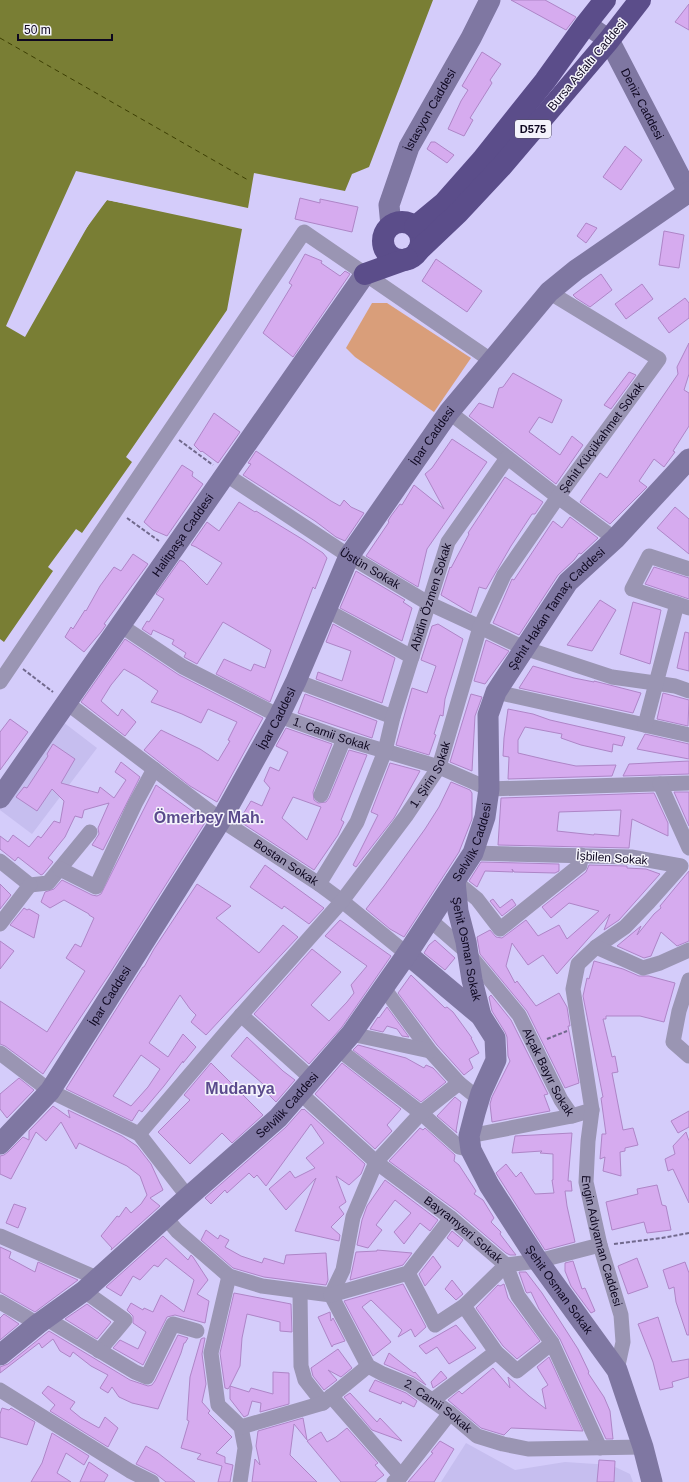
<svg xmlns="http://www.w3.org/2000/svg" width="689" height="1482" font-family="Helvetica,sans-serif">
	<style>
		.built { fill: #c6beef }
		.green { fill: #d99e7a }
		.water { fill: #797e34 }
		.pier { fill: #d4ccfa }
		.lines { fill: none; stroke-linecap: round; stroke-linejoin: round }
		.ferry { stroke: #3d3f03; stroke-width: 1; stroke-dasharray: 5 4; stroke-linecap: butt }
		.building { fill: #d6abef; stroke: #ae85c7; fill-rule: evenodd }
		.path { stroke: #71698d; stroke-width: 2; stroke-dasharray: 4 2; stroke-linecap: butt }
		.street { stroke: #9a95b3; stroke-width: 15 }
		.secondary { stroke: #7f77a2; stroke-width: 21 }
		.highway { stroke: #5b4d8a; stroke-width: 22 }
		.labels { text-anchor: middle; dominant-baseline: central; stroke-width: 3; stroke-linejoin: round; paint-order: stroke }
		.shield { fill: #f4f3fb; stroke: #534e62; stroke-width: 1 }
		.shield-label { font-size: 11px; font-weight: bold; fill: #0e0720 }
		.street-label { font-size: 12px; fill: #0e0720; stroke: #f4f3fb }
		.district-label { font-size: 16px; font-weight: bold; fill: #5a4a8c; stroke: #f4f3fb }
	</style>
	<rect width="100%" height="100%" fill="#d4ccfa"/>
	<g class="built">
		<path d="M63,722L97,748L32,834L0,810V806Z"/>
		<path d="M466,1443L515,1470L565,1462L611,1465L630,1474L633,1482H441Z"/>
	</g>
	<path class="green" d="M372,303H387L471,358L434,412L355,357L346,348Z"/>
	<path class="water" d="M0,0H433L369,167L352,174L345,191L254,173L248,208L76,171L6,326L25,337L94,215L107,200L242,229L227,310L126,457L132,462L82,533L76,529L48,567L53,571L4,642L0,639Z"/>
	<path class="pier" d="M106,198H107L206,219L107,200L74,245L92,213Z"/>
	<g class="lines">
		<path class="ferry" d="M0,38L248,180"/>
	</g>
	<g class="building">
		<path d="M511,0H545L576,17L566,30Z"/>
		<path d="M689,4V30L675,22Z"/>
		<path d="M482,52L501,64L490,80L492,83L470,118L473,120L464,136L448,129L461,101L468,90L462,86Z"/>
		<path d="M431,142H435L454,155L447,163L427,149Z"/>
		<path d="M625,146L642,160L621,190L603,177Z"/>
		<path d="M300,198L320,203V199L358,207L352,232L295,219Z"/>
		<path d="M586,223L597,228L586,243L577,236Z"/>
		<path d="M664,231L684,235L679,268L659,265Z"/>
		<path d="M305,254L322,261L321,263L340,276L345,271L350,274L293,357L263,333L292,285L289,283Z"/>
		<path d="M436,259L482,291L467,312L422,281Z"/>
		<path d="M601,274L612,290L590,307L576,298L573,295Z"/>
		<path d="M642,284L653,299L626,319L615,304Z"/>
		<path d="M685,298L689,303V318L669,333L658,318Z"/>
		<path d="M689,343V374L684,390L689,393V426L673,451L675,452L664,467L654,459L639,481L647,487L610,524L580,502L600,473L607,478L678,374L677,367Z"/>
		<path d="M629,372L636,375L611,409L604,405Z"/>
		<path d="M513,373L562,400L552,423L539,417L529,432L560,455L572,436L583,445L556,484L469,416L479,403L493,408L499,388L503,387Z"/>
		<path d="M214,413L240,432L218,463L202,451L201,452L194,445Z"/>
		<path d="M452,439L487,462L427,549L418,587L366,556L389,522L388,521L391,516L400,504L402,505L414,485L444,509L425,474L432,468Z"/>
		<path d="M256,451L331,501L340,506L344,500L351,507L364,513L345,541L336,537L315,521L243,475L251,464L248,463Z"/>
		<path d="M182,465L193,472L192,476L203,484L167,536L153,530L144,522Z"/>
		<path d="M505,477L543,502L535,514H532L511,546L486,589L479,587L471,613L441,595L450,567L451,568L469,534L468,533Z"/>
		<path d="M239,502L255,512L256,511L302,539L323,553L327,558L315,589L313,587L270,702L216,674L224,659L251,671L254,664L265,668L271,650L223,622L197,664L184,657L186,653L172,644L174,640L153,630L151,635L142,629L147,621L149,622L164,599L156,594L180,560L184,562L207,585L222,563L196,547L191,545L207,522L219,531Z"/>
		<path d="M675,507L689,519V554L657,528Z"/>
		<path d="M570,517L598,538L581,554L579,553L574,560L558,575L519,635L493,623L512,579L514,580L553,521L562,528Z"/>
		<path d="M133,554L148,564L104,624L106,625L101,632L84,652L65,637L71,627L73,629L85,610L86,611L100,586L114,567L121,571Z"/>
		<path d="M654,567L689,578V599L645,584Z"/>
		<path d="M356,571L405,600L403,602L412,608L402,641L340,608Z"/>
		<path d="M600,600L616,610L592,651L567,645Z"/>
		<path d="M633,602L661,610L650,664L620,654Z"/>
		<path d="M333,624L395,658L382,703L316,679L318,672L342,681L351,651L326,642Z"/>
		<path d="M438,624L463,639L445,699L443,716L440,715L434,734L436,735L429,755L396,745L412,688L427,693L436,666L421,660L432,626Z"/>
		<path d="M685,632L689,633V671L677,668Z"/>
		<path d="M125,639L179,675L263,718L217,802L190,786L144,750L161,730L200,749L218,761L230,741L228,740L237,722L208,709L201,723L182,714L151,702L158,691L138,677L124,669L111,685L101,701L118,716L122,709L136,722L125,736L81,702Z"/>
		<path d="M486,640L509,651L485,684L474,681Z"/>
		<path d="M533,666L574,678L594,682V681L641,693L633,713L519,688Z"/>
		<path d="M663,693L689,700L688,726L657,719Z"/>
		<path d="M305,694L377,721L372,738L298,713Z"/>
		<path d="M471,694L482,697L475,716L472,771L450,762Z"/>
		<path d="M508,709L533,714L550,720L625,737L622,746L613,744L612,752L581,745L561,738L562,734L525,727L518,740V753L552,761L576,766L616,765L612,776L508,779L509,757L503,756L504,738Z"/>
		<path d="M10,719L28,732L0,770V732Z"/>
		<path d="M286,728L332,744L313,792L314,800L318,803L326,802L329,798L349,750L367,755L341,820L344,822L338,835L314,870L239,821L251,801L262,806L270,788L264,781L270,767L279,771L288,752L276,746ZM293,797L321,807L307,840L282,818Z"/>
		<path d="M645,734L689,744V759L637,749Z"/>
		<path d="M53,744L75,759L61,783L98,793L100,787L114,798L126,780L115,772L121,762L140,777L103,850L92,845L99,834L98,828L109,803L84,810L82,818L75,816L65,837L48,858L53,862L43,874L41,875L18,857L15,861L0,849V836L8,842L13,835L29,847L38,836L41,838L54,821L60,823L64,801L52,789L37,811L16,797L24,787L27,788L48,756L47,754Z"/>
		<path d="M689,761V774L623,776L629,764Z"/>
		<path d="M390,763L420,771L394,818L356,867L353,865L378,815L371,812Z"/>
		<path d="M451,782L470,790L472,793V819L459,852L404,937L390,929L366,909L384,886L425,829L439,807Z"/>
		<path d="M156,785L206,821L110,973L43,1074L5,1046L0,1044V1001L47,1032L85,971L66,958L75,944L81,947L94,918L89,915V914L64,900L50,908L41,902L45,892L54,889L62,880L92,895L97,896L101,894Z"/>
		<path d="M674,792H689V826Z"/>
		<path d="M654,793L668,823V836L632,819L629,848L498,845L501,798ZM621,810L619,836L594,834V835L557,831L559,812Z"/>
		<path d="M481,862L559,864V871L555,873L514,872L512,869L513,872L485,871L477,887L469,881Z"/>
		<path d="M265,865L324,908L309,924L284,906L282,909L250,887Z"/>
		<path d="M589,865L627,866V868L646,869L660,874L619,920L604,930L610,914L557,974L543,955L528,965L512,943L506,966L515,983L517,981L536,1006L559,993L567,1007L570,1026H568L579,1083L565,1088L527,1011L480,954L477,937L490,930L496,937L502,938L526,920L538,936L559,925L567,939L599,911L569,903L551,918L542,907L586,872Z"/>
		<path d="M689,871V941L677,946L661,932L651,956L644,958L617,946L641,926L637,935L654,914L661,908L660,906Z"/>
		<path d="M0,884L11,895L0,909Z"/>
		<path d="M197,884L231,906L216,918L259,953L283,925L298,937L206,1035L191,1022L196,1015L190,1009L180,995L149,1043L168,1057L183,1034L196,1047L183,1063V1061L164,1086L142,1112L139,1110L132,1121L66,1089L127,992L143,967H144L154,949ZM141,1055L160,1069L148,1087L131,1106L113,1096Z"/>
		<path d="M493,899L500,908L512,899L516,905L502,916L490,901Z"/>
		<path d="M24,908L27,910L29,909L39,915L34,938L10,925Z"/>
		<path d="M340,920L391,956L342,1027L309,1064L254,1014L312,949L341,972L311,1005L329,1021L347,1002L354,993L351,985L367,966L325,936Z"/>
		<path d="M435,940L455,958L445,970L424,953L429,945Z"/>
		<path d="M0,941L14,951L0,969Z"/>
		<path d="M594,961L623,969L639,976H649L675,983L664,1022L640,1016H606V1019H603L612,1057L615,1056L618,1072L612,1073L623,1130L633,1128L638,1145L625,1148V1151L620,1152L621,1176L603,1171L605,1157L600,1159L602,1134H606L601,1098L603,1097L583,996L587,978L589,979Z"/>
		<path d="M411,975L445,1008L447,1007L453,1012L472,1038H471L479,1053L469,1059L473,1068L464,1075L437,1045L398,993Z"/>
		<path d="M491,995L511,1020L548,1094L544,1095L550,1111L492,1122L490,1104L492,1097L510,1061L508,1056L507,1037L505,1032L492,1011L489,997Z"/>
		<path d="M387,1007L409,1037L402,1036L397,1029L387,1026L383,1032L370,1029L378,1017L379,1018Z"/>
		<path d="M247,1037L283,1071L295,1080L276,1102L268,1094L271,1091L231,1056Z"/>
		<path d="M358,1045L406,1058L424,1068L426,1065L433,1068L446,1082L421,1102L353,1050Z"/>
		<path d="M211,1063L263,1115L232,1143L222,1133L190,1164L158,1132L190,1100L184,1095Z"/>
		<path d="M342,1063L401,1109L387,1125L392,1131L375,1149L315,1094Z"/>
		<path d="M19,1078L34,1090L7,1118L0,1109V1094Z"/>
		<path d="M455,1097L461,1102L456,1131L457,1133L437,1116Z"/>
		<path d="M53,1106L70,1118L68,1110L122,1136L137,1146L151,1164L163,1190L150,1198L160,1206L111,1250L112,1248L101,1236L117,1216L119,1217L126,1207L131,1213L141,1204L147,1195L140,1176L127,1166L79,1143L76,1149L61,1122L46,1141L36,1132L11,1179L0,1174V1156L4,1155L8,1152L23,1137L29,1140V1131Z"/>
		<path d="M302,1109L303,1110L304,1109L365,1164L361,1174L349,1185L336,1176L346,1202L339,1207L344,1214L331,1227L340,1235L339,1241L295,1231L316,1178L286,1210L269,1189L290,1171L295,1178L315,1168L306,1158L324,1143L311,1124L266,1186L257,1175L254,1178L249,1173L227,1193L225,1190L211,1204L205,1198L286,1127Z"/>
		<path d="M689,1111V1127L678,1133L671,1121Z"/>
		<path d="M420,1128L423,1130L425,1128L455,1155L454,1161L459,1165L476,1191L474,1194L483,1200L494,1218L491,1222L501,1232L500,1234L516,1255H510L506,1253L457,1211L389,1161Z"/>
		<path d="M686,1132L689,1141V1203L673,1169L668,1171L665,1159L675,1154L673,1146Z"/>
		<path d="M572,1133L568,1181H571L572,1191H565L567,1206L575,1242L545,1250L496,1173L506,1164L516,1177L521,1172L535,1194L554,1193L552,1180H553V1154L540,1153L542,1151L512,1153L515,1136Z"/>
		<path d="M385,1180L438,1220L430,1231L420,1223L404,1244L394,1232L411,1213L395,1200L376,1225L382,1230L368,1248L357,1245L362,1220L367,1206Z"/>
		<path d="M657,1185L662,1205L666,1206L671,1230L647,1233L644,1222L612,1230L606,1202L638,1194L637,1189Z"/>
		<path d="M14,1204L26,1208L18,1228L6,1223Z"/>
		<path d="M206,1230L218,1239L220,1235L229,1240L225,1247L241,1256L262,1263L264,1258L284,1264L286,1255L326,1253L328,1280L326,1285L264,1277L233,1268L201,1240Z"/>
		<path d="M452,1231L463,1240L458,1247L447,1238Z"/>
		<path d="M163,1236L188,1260L191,1255L193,1257L208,1280L197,1294L209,1301L205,1323L175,1315L167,1317L143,1365L113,1348L120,1340L138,1349L146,1332L133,1323V1316L127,1310L131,1303L143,1310L144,1308L153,1312L161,1295L184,1312L194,1280L166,1258L158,1267L154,1265L140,1280L133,1276L121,1296L106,1287Z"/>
		<path d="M0,1247L11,1252L9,1258L35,1272L38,1262L78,1280L35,1312L0,1292Z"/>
		<path d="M377,1250L412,1253L403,1265L350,1280L356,1252L377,1251Z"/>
		<path d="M433,1256L441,1267L425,1286L419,1274Z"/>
		<path d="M637,1258L648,1287L628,1294L618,1266Z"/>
		<path d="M573,1261L582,1289L585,1288L595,1311L591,1313L571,1286L565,1271V1263Z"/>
		<path d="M685,1262L689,1273V1335H687L676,1302L674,1287L669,1289L663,1270Z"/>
		<path d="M519,1272H526L542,1293L578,1349L589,1372L588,1373L604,1397L610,1411L613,1439H606L560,1339L539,1309L531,1292L527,1293L526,1292Z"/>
		<path d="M452,1280L463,1294L456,1300L445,1289Z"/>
		<path d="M403,1284L426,1327L415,1337L411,1329L398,1337L402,1330L371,1300L362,1307L391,1342L373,1356L344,1301Z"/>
		<path d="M504,1284L508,1298L540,1341L517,1359L503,1346L476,1308L498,1285L500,1286Z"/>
		<path d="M234,1293L291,1304L292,1332L280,1331V1322L247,1314L242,1338L240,1366L230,1386L249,1392L251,1388L273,1394V1372L289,1373V1404L260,1412L261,1403L252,1401L248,1415L244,1417L230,1399V1386L228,1389L225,1388L220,1353Z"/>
		<path d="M87,1304L111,1322L97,1339L65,1319Z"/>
		<path d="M330,1312L331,1321L333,1318L345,1341L333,1345L332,1347L318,1317Z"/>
		<path d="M4,1314L19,1324L0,1340V1318Z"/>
		<path d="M658,1317L672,1362L689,1359V1377L672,1382L673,1387L660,1390L653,1362L638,1324Z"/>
		<path d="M456,1325L476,1348L449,1364L437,1347L426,1354L419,1346Z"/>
		<path d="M49,1331L130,1380L148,1386L152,1385L155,1381L178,1335L188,1338L185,1343H184L181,1353L158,1409L132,1403L119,1397L112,1387L108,1393L100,1388L108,1375L91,1366L73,1352L70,1357L60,1351L53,1339L42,1348L39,1343L0,1373V1367L8,1364Z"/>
		<path d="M203,1338H205L202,1354L206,1384L202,1402L210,1411L208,1413L232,1437L216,1453L225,1457V1463L233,1465L230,1482H218L222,1466L197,1459L201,1454L181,1448L189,1421L187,1420L190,1377L201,1339Z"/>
		<path d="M338,1349L352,1368L341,1377L328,1370L337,1380L324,1390L313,1376L311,1368Z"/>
		<path d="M389,1353L414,1373L415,1372L426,1385L414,1377L384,1364Z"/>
		<path d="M549,1357L583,1431L511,1428L504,1435L481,1428L448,1400L459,1391L462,1394L493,1368L510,1388L508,1377L529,1396L546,1409L542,1389L548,1385L537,1367Z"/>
		<path d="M441,1371L447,1378L433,1388L431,1382Z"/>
		<path d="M375,1380L406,1393L417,1401L414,1407L402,1401L401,1404L369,1391Z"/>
		<path d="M48,1386L75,1402L70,1409L81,1418L99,1428L105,1417L118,1428L108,1447L50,1411L55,1405L42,1393Z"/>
		<path d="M350,1393L377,1422L380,1418L402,1441L372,1430L344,1397Z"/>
		<path d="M2,1408L9,1410L11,1408L35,1422L27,1445L0,1437V1414Z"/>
		<path d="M303,1418L307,1440L294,1424L290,1455L317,1482H252L255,1459L260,1465L256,1446L258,1431Z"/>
		<path d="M347,1428L378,1463L375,1465L384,1475L375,1482H341L307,1441L321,1432L327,1442L336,1437Z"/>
		<path d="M52,1433L89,1456L84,1465L66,1453L57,1473L71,1482H31L42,1463Z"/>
		<path d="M440,1441L454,1449L434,1482H408L433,1453L431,1452Z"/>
		<path d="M146,1446L158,1453L195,1482H166L156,1474L136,1464Z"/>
		<path d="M599,1460L615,1461L614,1482H597Z"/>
		<path d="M89,1462L108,1475L104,1482H80Z"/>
	</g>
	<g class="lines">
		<g class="path">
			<path d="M179,440L213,465"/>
			<path d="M127,518L159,541"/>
			<path d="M23,669L53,692"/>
			<path d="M547,1039L567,1031"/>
			<path d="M614,1244L662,1238L689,1233"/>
		</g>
		<g class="street">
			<path d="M449,412L558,497L615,539"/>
			<path id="s1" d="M225,474L349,556L428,603L480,627L524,648L612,677L655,683L675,686L689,691"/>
			<path d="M689,569L649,556L632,589L689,608"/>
			<path d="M326,610L412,657"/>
			<path id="s2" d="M120,625L183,667L279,716L344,739L439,767L489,789L689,783"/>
			<path d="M296,681L393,717"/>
			<path d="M0,682L304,232L492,361"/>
			<path d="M496,692L689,735"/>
			<path id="s3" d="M67,703L221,820L319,884L342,901L407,954"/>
			<path d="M645,725L677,604"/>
			<path d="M660,784L689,848"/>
			<path d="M321,795L344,739"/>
			<path d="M0,861L30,885L48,883L90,832"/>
			<path d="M60,869L96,887L135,804L154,769"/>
			<path d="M455,881L477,899L500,929L580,865L581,855"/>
			<path id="s4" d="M319,884L357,822L385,751L393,717L448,542L507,458"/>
			<path id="s5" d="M429,919L468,953L519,1015L561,1100L572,1116L592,1110L573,989L578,964L596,947L625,927L649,902L681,866L631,857L473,853"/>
			<path d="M0,924L30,885"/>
			<path d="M596,947L643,968L660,963L689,950"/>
			<path d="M689,980L679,1011L673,1042L689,1056"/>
			<path d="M383,987L430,1051L459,1083L479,1099"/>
			<path d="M241,1015L312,1079"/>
			<path d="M351,1034L430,1051"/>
			<path d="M338,1049L421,1113L459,1147L471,1150"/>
			<path d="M0,1053L50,1091L139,1134L188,1197"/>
			<path id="s6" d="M300,1093L376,1162L451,1218L506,1265L518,1296L552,1343L600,1448"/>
			<path id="s7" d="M592,1110L588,1141L586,1182L600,1245L621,1315L623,1342L617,1370"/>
			<path id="s8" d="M139,1134L227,1031L342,901L406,816L439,767L480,627L504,575L558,497L659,359L549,292"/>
			<path d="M469,1136L572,1116"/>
			<path id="s9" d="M166,1218L177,1231L229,1276L262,1286L331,1295L368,1366L383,1374L410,1385L450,1413L477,1436L503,1444L528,1449L643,1447"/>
			<path d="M0,1236L99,1279"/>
			<path d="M408,1273L435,1325L464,1306"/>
			<path d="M229,1276L211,1353L218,1405L241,1427L245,1448L240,1482"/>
			<path d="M84,1291L125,1320L99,1351"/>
			<path d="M300,1292L301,1366L305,1380L323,1403"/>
			<path d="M331,1295L343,1270L353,1217L376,1162L421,1113L459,1083"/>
			<path d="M331,1295L408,1273L451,1218"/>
			<path d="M0,1302L38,1324"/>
			<path d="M47,1319L135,1372L147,1377L173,1324L197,1331"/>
			<path d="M496,1352L517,1371L552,1343"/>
			<path d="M0,1390L130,1471L152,1482"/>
			<path d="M331,1396L401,1476"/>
			<path d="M433,1400L496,1352L464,1306L506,1265L538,1261L600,1245"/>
			<path d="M241,1427L323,1403L368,1366"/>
			<path d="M394,1482L401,1476L450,1413"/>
		</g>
		<g class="secondary">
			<path id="s10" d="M586,24L609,40L689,194"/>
			<path id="s11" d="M391,226L389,205L409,147L471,38L490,0"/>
			<path id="s12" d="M0,798L365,274"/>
			<path id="s13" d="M455,881L458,911L466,942L472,980L481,1016"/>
			<path id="s14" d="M407,954L481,1016L495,1038L496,1060L481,1093L475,1113L469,1136L471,1150L489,1185L538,1261L617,1370L643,1447L652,1482"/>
			<path id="s15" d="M0,1144L50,1091L221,820L279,716L296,681L349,556L449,412L549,292L576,270L689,192"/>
			<path id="s16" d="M0,1355L38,1324L84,1291L188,1197L278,1118L351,1034L407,954L473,853L485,817L489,789L488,715L496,692L568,582L615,539L689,459"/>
		</g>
		<g class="highway">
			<circle cx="402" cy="241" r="19"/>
			<path d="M415,227L444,203L482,160L545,81L586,24L605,0"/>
			<path d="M418,251L458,213L501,167L609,40L640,0"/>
			<path d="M365,274L407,259"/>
		</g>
	</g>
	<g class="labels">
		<rect class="shield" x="515" y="120" width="36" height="18" rx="3"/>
		<g class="shield-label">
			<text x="533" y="129">D575</text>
		</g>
		<g class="street-label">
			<text transform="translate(587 65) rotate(-50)">Bursa Asfaltı Caddesi</text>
			<text stroke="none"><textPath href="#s10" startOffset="100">Deniz Caddesi</textPath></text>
			<text stroke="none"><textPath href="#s11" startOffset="125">İstasyon Caddesi</textPath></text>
			<text stroke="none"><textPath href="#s15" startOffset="833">İpar Caddesi</textPath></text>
			<text stroke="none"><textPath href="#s8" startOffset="846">Şehit Küçükahmet Sokak</textPath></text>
			<text stroke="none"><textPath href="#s12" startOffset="320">Halitpaşa Caddesi</textPath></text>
			<text stroke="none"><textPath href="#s1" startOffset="173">Üstün Sokak</textPath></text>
			<text stroke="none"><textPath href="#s4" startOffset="310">Abidin Özmen Sokak</textPath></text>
			<text stroke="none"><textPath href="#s16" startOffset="963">Şehit Hakan Tamaç Caddesi</textPath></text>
			<text stroke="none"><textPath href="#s15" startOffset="509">İpar Caddesi</textPath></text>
			<text stroke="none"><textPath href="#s2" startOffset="239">1. Camii Sokak</textPath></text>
			<text stroke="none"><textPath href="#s8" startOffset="464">1. Şirin Sokak</textPath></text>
			<text stroke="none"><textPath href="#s16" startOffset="705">Selvilik Caddesi</textPath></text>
			<text transform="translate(612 858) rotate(4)">İşbilen Sokak</text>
			<text stroke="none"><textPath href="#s3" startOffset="271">Bostan Sokak</textPath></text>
			<text stroke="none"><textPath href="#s13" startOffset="69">Şehit Osman Sokak</textPath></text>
			<text stroke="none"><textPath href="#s15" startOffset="185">İpar Caddesi</textPath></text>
			<text stroke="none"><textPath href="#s5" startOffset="196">Alçak Bayır Sokak</textPath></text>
			<text stroke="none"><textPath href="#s16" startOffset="381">Selvilik Caddesi</textPath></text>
			<text stroke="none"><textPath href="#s6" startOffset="213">Bayramyeri Sokak</textPath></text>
			<text stroke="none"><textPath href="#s7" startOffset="133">Engin Adıyaman Caddesi</textPath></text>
			<text stroke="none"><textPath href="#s14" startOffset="405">Şehit Osman Sokak</textPath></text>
			<text stroke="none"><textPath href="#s9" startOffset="351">2. Camii Sokak</textPath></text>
		</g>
		<g class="district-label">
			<text x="209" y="817">Ömerbey Mah.</text>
			<text x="240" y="1088">Mudanya</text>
		</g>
	</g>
	<path d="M18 34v6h94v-6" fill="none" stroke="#0e0720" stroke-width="2"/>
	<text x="24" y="34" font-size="12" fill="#0e0720" stroke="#f4f3fb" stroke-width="3" paint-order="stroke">50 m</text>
</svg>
